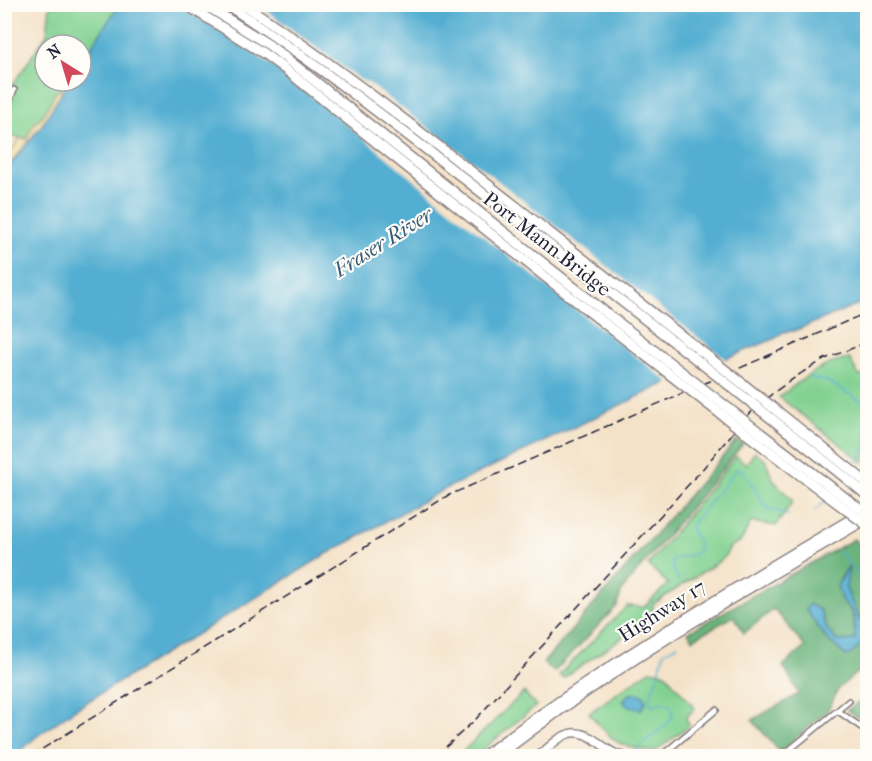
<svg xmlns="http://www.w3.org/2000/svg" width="872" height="761" font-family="'IM FELL French Canon',serif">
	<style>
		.green { fill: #83d292; stroke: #527a66; stroke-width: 1.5 }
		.forest { fill: #6ab47c; stroke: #466b5c; stroke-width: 1.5 }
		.sand { fill: #eeda9e; stroke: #887e6c; stroke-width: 1.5 }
		.water { fill: #53aed1; stroke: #3a6886; stroke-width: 1.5 }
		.pier { fill: #f4e2c8 }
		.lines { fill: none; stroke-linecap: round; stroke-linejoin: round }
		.stream { stroke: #53aed1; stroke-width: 1.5 }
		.street-casing { stroke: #8b8282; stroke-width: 8 }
		.secondary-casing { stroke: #8b8282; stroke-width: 10 }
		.highway-casing { stroke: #8b8282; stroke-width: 12 }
		.street { stroke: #fff; stroke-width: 4.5 }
		.secondary { stroke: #fff; stroke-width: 7 }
		.highway { stroke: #fff; stroke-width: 9 }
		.rail { stroke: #22223b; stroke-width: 1.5; stroke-dasharray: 9 4.5; stroke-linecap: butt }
		.highway-bridge-casing { stroke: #8b8282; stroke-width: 12; stroke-linecap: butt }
		.highway-bridge { stroke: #fff; stroke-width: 9 }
		.labels { text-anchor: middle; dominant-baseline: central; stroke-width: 4.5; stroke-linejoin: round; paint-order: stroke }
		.street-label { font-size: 20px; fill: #22223b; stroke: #fdfcf7 }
		.water-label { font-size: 21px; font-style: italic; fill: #365a77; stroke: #fdfcf7 }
	</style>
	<rect width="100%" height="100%" fill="#fdfcf7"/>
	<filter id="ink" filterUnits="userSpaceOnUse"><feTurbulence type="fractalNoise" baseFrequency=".0167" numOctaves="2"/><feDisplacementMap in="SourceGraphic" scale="12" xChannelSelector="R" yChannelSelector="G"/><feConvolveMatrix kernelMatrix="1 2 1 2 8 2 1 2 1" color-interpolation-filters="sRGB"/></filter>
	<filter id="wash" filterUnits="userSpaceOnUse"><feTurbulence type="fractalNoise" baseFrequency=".008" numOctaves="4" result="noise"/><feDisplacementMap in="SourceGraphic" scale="24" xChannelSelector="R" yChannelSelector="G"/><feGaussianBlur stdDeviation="1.35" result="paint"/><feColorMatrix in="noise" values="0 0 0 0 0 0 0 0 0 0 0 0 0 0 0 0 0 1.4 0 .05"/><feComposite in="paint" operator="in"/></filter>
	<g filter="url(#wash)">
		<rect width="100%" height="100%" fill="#f4e2c8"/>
		<g class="green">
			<path d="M50,5H123L81,66V45H45V81H71L33,139L5,136V96L47,34Z"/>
			<path d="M850,359L859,376L867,374V455L863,462L779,397C800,381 822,362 850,359Z"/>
			<path d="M755,452L766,461L773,480L793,501L776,526L751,522L741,541L731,546L723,559L653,604L652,617L563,678L559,675L627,606L644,607L668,584L648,565L736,456L746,464Z"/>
			<path d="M650,670L664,672L695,708L686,718L689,726L654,752C615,746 614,742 589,713Z"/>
			<path d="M524,692L536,706L475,756H458Z"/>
		</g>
		<g class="forest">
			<path d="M737,440L743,444L622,590L617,606L554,672L543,663Z"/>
			<path d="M854,539L867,554V629L857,615L846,588L848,567L840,579L841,599C854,612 855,622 855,640L837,641L826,628L820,610L823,635L846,656L863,641L867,631V664L839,688L828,710L780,752L752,720L799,694L783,666L805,647L774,609L744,633L734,616L693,639L688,632Z"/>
			<path d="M867,696V723L847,710Z"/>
		</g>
		<path class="sand" d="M66,81H69L42,125L8,166L5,157L16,145L19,138L27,139L33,125L44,114L56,92L60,90Z"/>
		<g class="water">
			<path d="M119,5H867V301L794,331L783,332L774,339L675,379L443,490L325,555L77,708L36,737L15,756H5V172L42,125L69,81H81V62Z"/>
			<path d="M849,566L846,588L857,615L868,631C863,641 857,653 846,656L826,638L806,610L809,604L820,610L826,628L837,641L855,640V619L850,609L841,599L837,586Z"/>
			<path d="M634,693L644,695L646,702L641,710L627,705L623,701L628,695Z"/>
		</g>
		<path class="pier" d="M257,4L359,79L367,82L492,176L728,361L671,384L459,217L288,76L209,23L176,5Z"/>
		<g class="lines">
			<g class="stream">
				<path d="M810,375L813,379L827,381L868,405"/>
				<path d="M853,467L868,445"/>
				<path d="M815,510L828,499"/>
				<path d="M839,551L868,587"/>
				<path d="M679,581L672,566L673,559C681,555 703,559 698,543C696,538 693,534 691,529L692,524L737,469L743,471L767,508L788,515"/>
				<path d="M637,750C645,736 681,724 671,706L663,703L651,705L649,699L659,673L664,652L678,645"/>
			</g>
		</g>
	</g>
	<g filter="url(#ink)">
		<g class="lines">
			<g class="street-casing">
				<g id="street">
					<path d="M4,128L11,97L14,90"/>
					<path d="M838,711L868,732"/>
					<path d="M661,756L716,710"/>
					<path d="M782,756L849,701"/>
				</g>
			</g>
			<g class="secondary-casing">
				<path id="secondary" d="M538,756C560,738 571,722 598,742C606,748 613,754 623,756"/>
			</g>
			<g class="highway-casing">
				<g id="highway">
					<path d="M484,756C604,665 730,591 860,514"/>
					<path d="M498,756C613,666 741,592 868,518"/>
				</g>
			</g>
			<use href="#street" class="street"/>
			<use href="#secondary" class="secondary"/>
			<use href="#highway" class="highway"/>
			<g class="rail">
				<path d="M31,756L447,496L868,312"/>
				<path d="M436,756L476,719L700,472L746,417L773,393L803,372L825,359L868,342"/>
			</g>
			<g class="highway-bridge-casing">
				<g id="highway-bridge">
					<path d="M185,4L263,53L290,73C481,227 672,379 868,526"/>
					<path d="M204,4L269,45L296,66C485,217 674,369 868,515"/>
					<path d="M226,4C330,72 427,150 525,226C640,315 755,404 868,496"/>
					<path d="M243,4C346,72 444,150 541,226C650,311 760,396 868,484"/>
				</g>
			</g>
			<use href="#highway-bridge" class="highway-bridge"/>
		</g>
	</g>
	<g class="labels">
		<g class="street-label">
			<text transform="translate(547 244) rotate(38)">Port Mann Bridge</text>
			<text transform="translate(662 611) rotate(-32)">Highway 17</text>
		</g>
		<g class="water-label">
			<text transform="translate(383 242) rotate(-32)">Fraser River</text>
		</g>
	</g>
	<rect width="872" height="761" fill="none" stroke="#fdfcf7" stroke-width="24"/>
	<g transform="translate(63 63) rotate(323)"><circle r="28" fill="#fdfcf7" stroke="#a5a5ac" stroke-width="1.5"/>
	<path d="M0-4.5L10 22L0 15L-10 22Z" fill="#d1495b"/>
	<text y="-9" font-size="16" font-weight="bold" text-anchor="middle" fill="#22223b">N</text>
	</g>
</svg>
